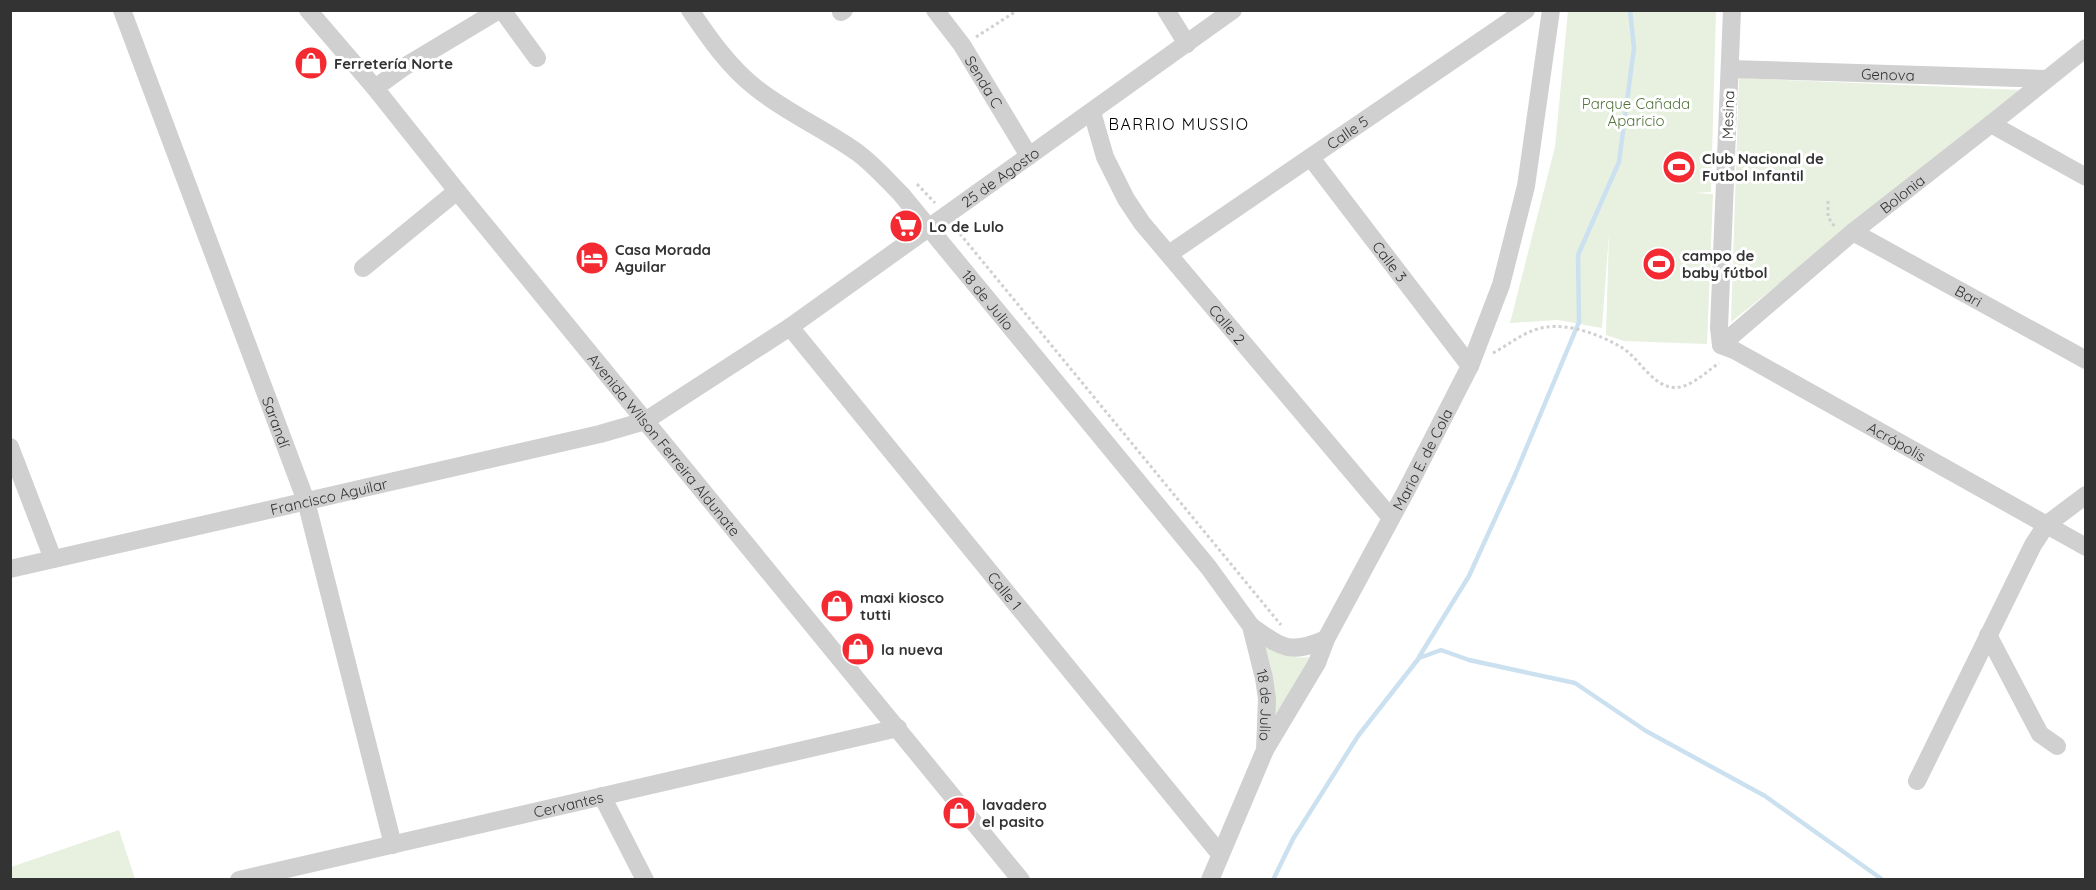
<svg xmlns="http://www.w3.org/2000/svg" width="2096" height="890" font-family="Quicksand,sans-serif">
	<style>
		.green { fill: #e8f0e0 }
		.lines { fill: none; stroke-linecap: round; stroke-linejoin: round }
		.stream { stroke: #cce1f0; stroke-width: 4.5 }
		.path { stroke: #d0d0d0; stroke-width: 3; stroke-dasharray: 3 3; stroke-linecap: butt }
		.minor { stroke: #d0d0d0; stroke-width: 18 }
		.labels { text-anchor: middle; dominant-baseline: central; stroke-width: 6; stroke-linejoin: round; paint-order: stroke }
		.poi-label { font-size: 15px; font-weight: bold; fill: #333; stroke: #fff; text-anchor: start }
		.street-label { font-size: 15px; fill: #333; stroke: #fff }
		.park-label { font-size: 15px; fill: #53733b; stroke: #fff }
		.neighbourhood-label { font-size: 16px; letter-spacing: 1.5px; fill: #000; stroke: #fff }
	</style>
	<rect width="100%" height="100%" fill="#fff"/>
	<g class="green">
		<path d="M1568,11H1716L1711,192L1695,193L1713,194L1707,344L1624,341L1606,335L1609,233L1602,328L1558,320L1510,323L1555,147Z"/>
		<path d="M1739,78L2022,90L1731,322Z"/>
		<path d="M1263,643C1280,655 1292,659 1312,657L1271,732L1272,677Z"/>
		<path d="M119,830L135,879H11V867Z"/>
	</g>
	<g class="lines">
		<g class="stream">
			<path d="M1419,657L1469,576L1515,475L1579,322L1578,255L1619,162L1634,48L1630,10"/>
			<path d="M1273,880L1293,839L1358,736L1419,658L1441,650L1469,660L1575,683L1646,731L1765,796L1883,880"/>
		</g>
		<g class="path">
			<path d="M976,37L1018,10"/>
			<path d="M917,184L935,203"/>
			<path d="M1828,201V217L1835,227"/>
			<path d="M956,229L1281,625"/>
			<path d="M1493,353C1510,344 1527,329 1547,327C1572,324 1600,335 1621,347C1641,358 1655,395 1684,386C1696,382 1709,370 1719,363"/>
		</g>
		<g class="minor">
			<path id="s1" d="M122,10L306,501L393,845"/>
			<path id="s2" d="M308,10L375,88L457,191L1021,880"/>
			<path d="M502,10L537,58"/>
			<path id="s3" d="M690,10C709,38 729,67 756,88C787,113 825,129 858,153C874,165 887,180 901,194L1209,568L1251,626L1264,678L1267,699L1265,750"/>
			<path id="s4" d="M935,10L962,45L1029,156"/>
			<path d="M1166,10L1187,44"/>
			<path id="s5" d="M1732,10L1719,328L1721,345L1734,350L2086,547"/>
			<path d="M841,12L844,10"/>
			<path id="s6" d="M1730,69L2046,79"/>
			<path d="M375,88L404,67L499,10"/>
			<path id="s7" d="M1092,112L1105,157L1126,199L1142,223L1391,518"/>
			<path d="M1991,124L2086,177"/>
			<path id="s8" d="M1311,158L1470,366"/>
			<path id="s9" d="M1853,232L2086,360"/>
			<path id="s10" d="M1169,254L1526,10"/>
			<path d="M363,268L457,191"/>
			<path id="s11" d="M790,327L1220,854"/>
			<path id="s12" d="M1721,345L1853,232L1991,124L2086,48"/>
			<path d="M10,447L53,559"/>
			<path id="s13" d="M10,569L600,434L645,421L790,327L1233,10"/>
			<path d="M1251,626C1282,648 1290,655 1326,639"/>
			<path d="M1988,635L2040,734L2057,746"/>
			<path d="M1917,781L2033,545L2046,525L2086,495"/>
			<path d="M602,796L645,880"/>
			<path id="s14" d="M239,880L898,728"/>
			<path id="s15" d="M1210,880L1265,750L1317,663L1326,639L1407,489L1470,366L1501,285L1526,186L1551,10"/>
		</g>
	</g>
	<defs>
		<g id="shop-disc" transform="scale(1.725)"><circle r="9.5" fill="#f42a32" stroke="#fff"/><path d="M-5-2.5h2.3a2.7 3.5 0 0 1 5.4 0H5L5.5 6h-11ZM-1.5-2.5h3a1.5 2.3 0 0 0-3 0Z" fill="#fff"/></g>
		<g id="stadium-disc" transform="scale(1.725)"><circle r="9.5" fill="#f42a32" stroke="#fff"/><path d="M0-5a6.5 5 0 1 0 0 10a6.5 5 0 1 0 0-10ZM-3.5-1.8h7v3.6h-7Z" fill="#fff"/></g>
		<g id="supermarket-disc" transform="scale(1.725)"><circle r="9.5" fill="#f42a32" stroke="#fff"/><path d="M-6-5.5h2.5l.6 2H6L4.5 2H-2.5L-4.4-4H-6ZM-1.5 3.2a1.3 1.3 0 1 0 .1 0ZM3 3.2a1.3 1.3 0 1 0 .1 0Z" fill="#fff"/></g>
		<g id="hotel-disc" transform="scale(1.725)"><circle r="9.5" fill="#f42a32" stroke="#fff"/><path d="M-6-4.5h1.5V1H6V5H4.5V3h-9V5H-6ZM-4 0a1.8 1.8 0 1 1 3.6 0ZM.5 0V-2.5h3Q6-2.5 6 0Z" fill="#fff"/></g>
	</defs>
	<g fill-rule="evenodd">
		<use href="#shop-disc" x="311" y="63"/>
		<use href="#stadium-disc" x="1679" y="167"/>
		<use href="#supermarket-disc" x="906" y="226"/>
		<use href="#hotel-disc" x="592" y="258"/>
		<use href="#stadium-disc" x="1659" y="264"/>
		<use href="#shop-disc" x="837" y="606"/>
		<use href="#shop-disc" x="858" y="649"/>
		<use href="#shop-disc" x="959" y="813"/>
	</g>
	<g class="labels">
		<g class="poi-label">
			<text x="334" y="63">Ferretería Norte</text>
			<text x="1702" y="158">Club Nacional de<tspan x="1702" dy="17">Futbol Infantil</tspan></text>
			<text x="929" y="226">Lo de Lulo</text>
			<text x="615" y="249">Casa Morada<tspan x="615" dy="17">Aguilar</tspan></text>
			<text x="1682" y="255">campo de<tspan x="1682" dy="17">baby fútbol</tspan></text>
			<text x="860" y="597">maxi kiosco<tspan x="860" dy="17">tutti</tspan></text>
			<text x="881" y="649">la nueva</text>
			<text x="982" y="804">lavadero<tspan x="982" dy="17">el pasito</tspan></text>
		</g>
		<g class="street-label">
			<text stroke="none"><textPath href="#s6" startOffset="158">Genova</textPath></text>
			<text stroke="none"><textPath href="#s4" startOffset="87">Senda C</textPath></text>
			<text transform="translate(1728 115) rotate(-88)">Mesina</text>
			<text stroke="none"><textPath href="#s10" startOffset="216">Calle 5</textPath></text>
			<text stroke="none"><textPath href="#s13" startOffset="1083">25 de Agosto</textPath></text>
			<text stroke="none"><textPath href="#s12" startOffset="236">Bolonia</textPath></text>
			<text stroke="none"><textPath href="#s8" startOffset="130">Calle 3</textPath></text>
			<text stroke="none"><textPath href="#s9" startOffset="132">Bari</textPath></text>
			<text stroke="none"><textPath href="#s3" startOffset="420">18 de Julio</textPath></text>
			<text stroke="none"><textPath href="#s7" startOffset="255">Calle 2</textPath></text>
			<text stroke="none"><textPath href="#s1" startOffset="440">Sarandí</textPath></text>
			<text stroke="none"><textPath href="#s5" startOffset="536">Acrópolis</textPath></text>
			<text stroke="none"><textPath href="#s2" startOffset="562">Avenida Wilson Ferreira Aldunate</textPath></text>
			<text stroke="none"><textPath href="#s15" startOffset="472">Mario E. de Cola</textPath></text>
			<text stroke="none"><textPath href="#s13" startOffset="327">Francisco Aguilar</textPath></text>
			<text stroke="none"><textPath href="#s11" startOffset="340">Calle 1</textPath></text>
			<text stroke="none"><textPath href="#s3" startOffset="920">18 de Julio</textPath></text>
			<text stroke="none"><textPath href="#s14" startOffset="338">Cervantes</textPath></text>
		</g>
		<g class="park-label">
			<text x="1636" y="103">Parque Cañada<tspan x="1636" dy="17">Aparicio</tspan></text>
		</g>
		<g class="neighbourhood-label">
			<text x="1179" y="124">BARRIO MUSSIO</text>
		</g>
	</g>
	<rect width="2096" height="890" fill="none" stroke="#333333" stroke-width="24"/>
</svg>
